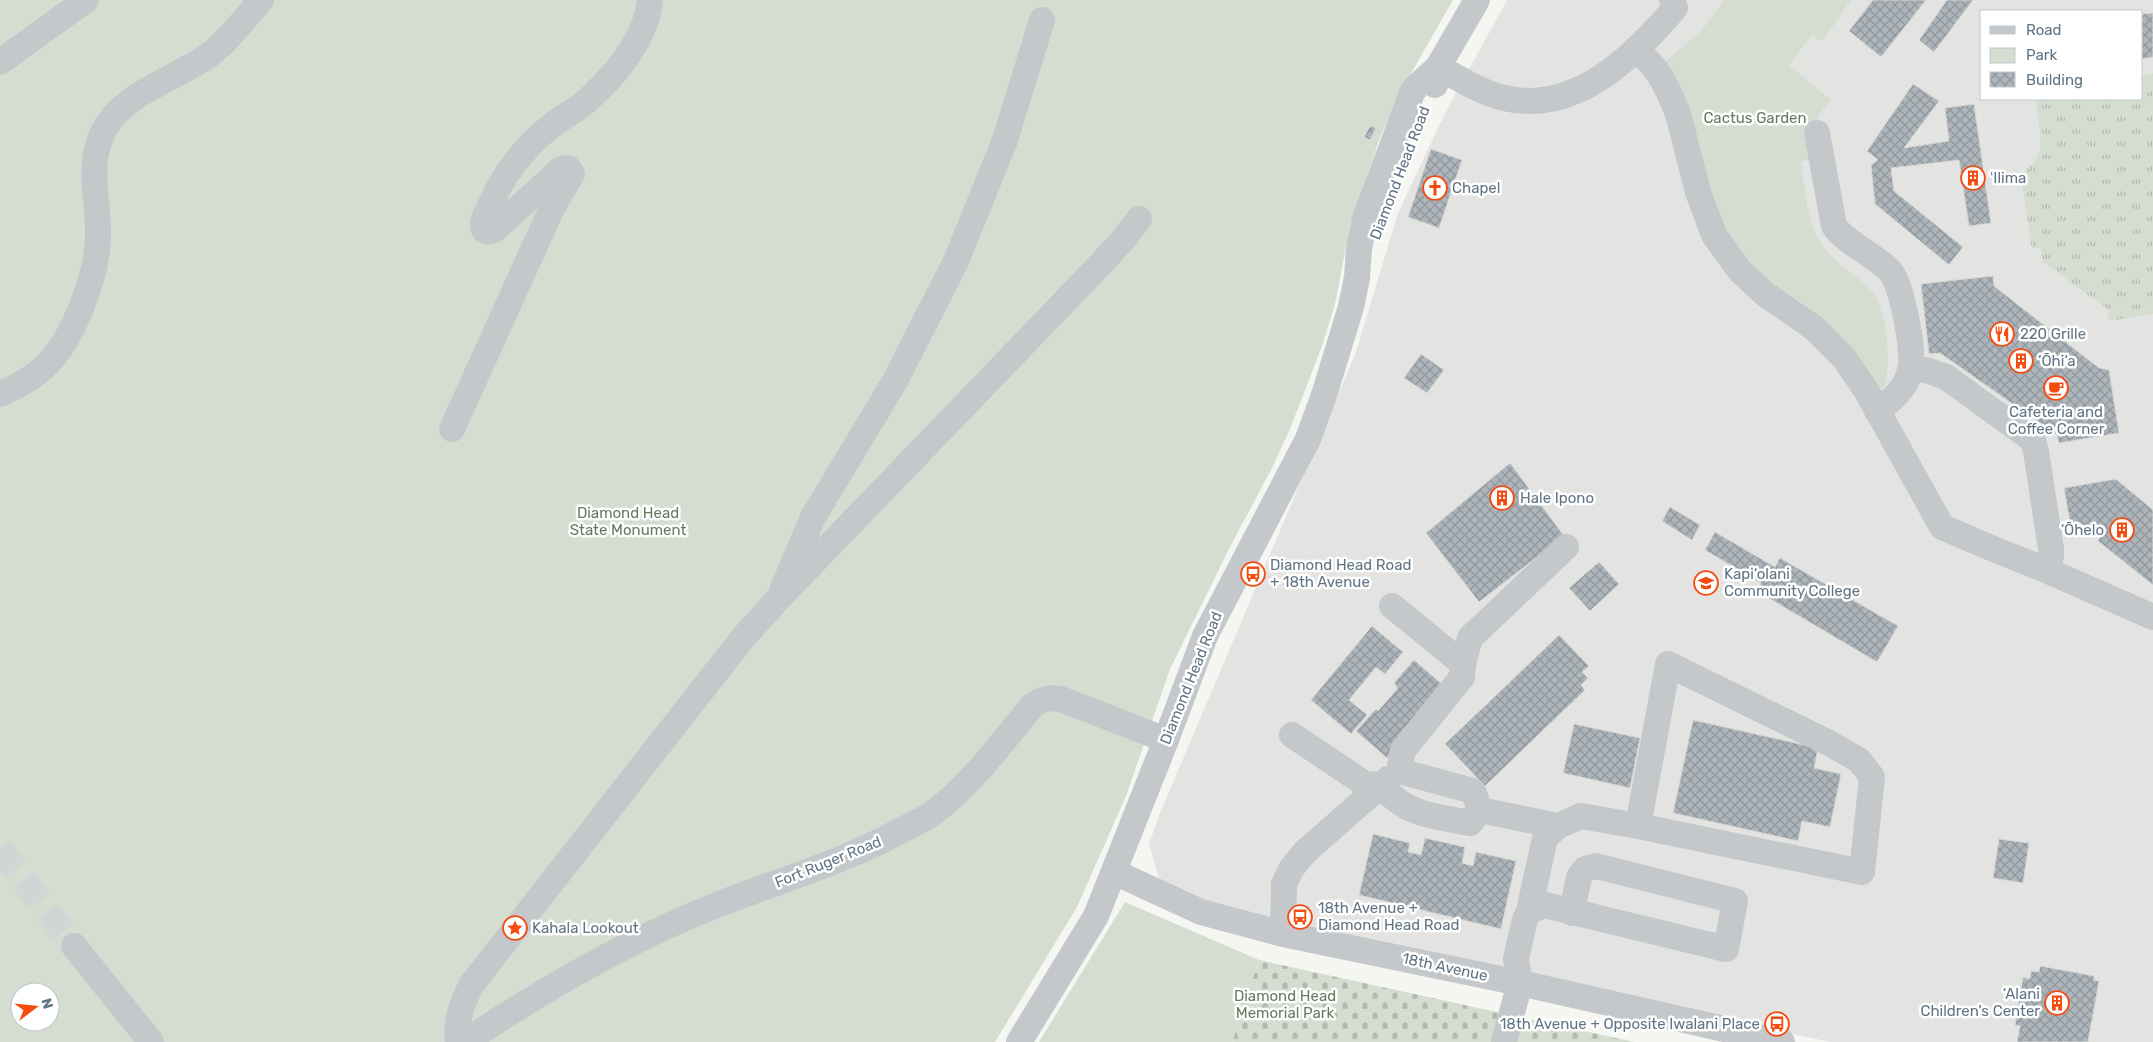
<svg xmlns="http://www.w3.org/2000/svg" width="2153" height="1042" font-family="Rubik,sans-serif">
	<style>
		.built { fill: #e3e4e2; fill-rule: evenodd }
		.grass { fill: url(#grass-tufts) }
		.cemetery { fill: url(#cemetery-stones) }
		.green { fill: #d5ddd1; fill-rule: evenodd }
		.building { fill: url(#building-cross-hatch); stroke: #d6d6d4 }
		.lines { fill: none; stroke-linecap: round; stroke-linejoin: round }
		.minor-tunnel { stroke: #d0d5d6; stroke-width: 26; stroke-dasharray: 26 13; stroke-linecap: butt }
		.minor { stroke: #c4c8cb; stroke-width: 26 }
		.labels { text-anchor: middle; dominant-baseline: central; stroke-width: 5; stroke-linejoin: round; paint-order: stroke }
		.park-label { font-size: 15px; fill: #657b60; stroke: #fff }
		.street-label { font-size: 15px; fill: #617485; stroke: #fff }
		.poi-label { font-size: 15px; fill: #617485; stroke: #fff; text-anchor: start }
	</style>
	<defs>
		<pattern id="grass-tufts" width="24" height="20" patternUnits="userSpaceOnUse" patternTransform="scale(1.25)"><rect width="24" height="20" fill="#d5ddd1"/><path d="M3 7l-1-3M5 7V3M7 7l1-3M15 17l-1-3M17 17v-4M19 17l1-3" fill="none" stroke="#b0b8af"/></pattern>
		<pattern id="cemetery-stones" width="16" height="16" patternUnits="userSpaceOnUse" patternTransform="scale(1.25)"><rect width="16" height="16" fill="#d5ddd1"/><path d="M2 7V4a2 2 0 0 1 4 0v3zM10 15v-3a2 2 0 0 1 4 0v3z" fill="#b0b8af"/></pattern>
		<pattern id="building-cross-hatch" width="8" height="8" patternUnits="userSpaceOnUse" patternTransform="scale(1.25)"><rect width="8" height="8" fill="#adb5bb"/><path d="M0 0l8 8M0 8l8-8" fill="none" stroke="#90989e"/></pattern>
	</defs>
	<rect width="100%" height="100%" fill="#f5f5f1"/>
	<path class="built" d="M1507,0H2153V1042H1831L1211,913L1161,886L1149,844L1160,813L1356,352L1398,213L1446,111ZM1982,11H2142V99H1982Z"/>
	<path class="grass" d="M2153,73V314L2109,321L2107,312L2110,311L2043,262L2041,248L2032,249L2022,182C2023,169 2035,164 2039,152C2043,140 2037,114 2036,101L2039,99H2142V76Z"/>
	<path class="cemetery" d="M1259,960L1634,1042H1232Z"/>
	<g class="green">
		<path d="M0,0H1453L1402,89L1381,135L1351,221L1335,304L1322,346L1290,429L1272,468L1230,547L1170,669L1126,796L1077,907L995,1042H0ZM20,992H50V1022H20Z"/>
		<path d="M1724,0H1851L1822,42L1812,35L1789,65L1831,100L1818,116L1822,134L1810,159L1801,162C1805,188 1806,220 1821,243C1833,262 1853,273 1869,288C1888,306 1891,363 1885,387L1877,389L1772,289L1720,228L1666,61L1701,31Z"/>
		<path d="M1125,902L1259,960L1232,1042H1039Z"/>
	</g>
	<g class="building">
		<path d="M1873,0H1926L1881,57L1849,31Z"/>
		<path d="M1947,0H1973L1934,52L1919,40Z"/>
		<path d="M2153,13V57L2142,59V14Z"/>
		<path d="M1913,84L1939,101L1904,148L1949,141L1945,108L1974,104L1991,223L1969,226L1959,160L1891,168L1894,191L1963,247L1949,265L1875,204L1871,165L1878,160L1867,151Z"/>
		<path d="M1370,126L1376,128L1370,140L1364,137Z"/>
		<path d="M1431,149L1462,160L1439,228L1408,217Z"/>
		<path d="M1993,276L1994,286L2099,368L2109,370L2119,433L2059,443L2057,435L1940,353L1929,354L1921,284Z"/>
		<path d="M1421,354L1444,370L1427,393L1404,378Z"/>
		<path d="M1510,463L1564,536L1479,602L1426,533Z"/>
		<path d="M2116,479L2153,510V585L2098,541L2100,537L2079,522L2070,523L2064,488Z"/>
		<path d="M1670,507L1700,525L1692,540L1662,521Z"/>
		<path d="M1715,532L1775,567L1780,558L1898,626L1877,662L1757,591L1761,583L1705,550Z"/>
		<path d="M1599,562L1619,584L1590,611L1569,588Z"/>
		<path d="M1372,626L1403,652L1385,674L1376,667L1349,700L1367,715L1351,734L1311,700Z"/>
		<path d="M1559,635L1589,666L1582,672L1588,678L1581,685L1585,690L1485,786L1445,744Z"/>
		<path d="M1414,660L1444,686L1387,758L1356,731L1376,709L1378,711L1398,688L1394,683Z"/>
		<path d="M1693,720L1818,748L1814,768L1841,774L1830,827L1802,821L1798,841L1673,813Z"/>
		<path d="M1574,724L1640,738L1630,788L1563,773Z"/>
		<path d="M1373,834L1410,843L1408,852L1421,855L1425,838L1465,847L1462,863L1473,866L1476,852L1516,861L1501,929L1359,895Z"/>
		<path d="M1999,839L2029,843L2023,883L1993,878Z"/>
		<path d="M2040,966L2094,976V980L2099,981L2088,1042H2017L2020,1026L2015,1025L2023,977L2030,979L2031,971L2039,972Z"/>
	</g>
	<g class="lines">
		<path class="minor-tunnel" d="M0,849L74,946"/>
		<g class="minor">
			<path d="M1637,51C1659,67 1668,89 1678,114L1698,192L1714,235L1740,271L1765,294L1814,328L1844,358L1866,390L1942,527L1996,550L2046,570L2051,557V549L2036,451L2033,440L1946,377L1926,370L1911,369"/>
			<path d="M0,62L86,0"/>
			<path d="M1438,67C1459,78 1481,93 1504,98C1575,115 1633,57 1675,8L1672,0"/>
			<path d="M1435,85L1438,67L1477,0"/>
			<path d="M1817,133L1834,226C1848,245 1874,254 1890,271C1902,284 1915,353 1910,370C1906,389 1892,400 1877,411"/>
			<path d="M0,394C15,387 30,380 42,369C73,343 99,272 98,232C98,198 87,164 103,132C122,93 176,79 209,55C229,40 244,19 261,0"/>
			<path d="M452,429L552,208L572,174L568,168L561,169L502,223C496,228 492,234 484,230C480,222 487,213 490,206C504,172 526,145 555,123C568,114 582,107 592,96C618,72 647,36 650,0"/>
			<path d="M2046,570L2153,617"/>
			<path d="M783,588L813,517L895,381L956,261L1005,140L1042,20"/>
			<path d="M1392,606L1463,664L1462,677L1403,750L1399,771L1473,791L1480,810L1558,826"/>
			<path d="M1463,664L1470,638L1566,547"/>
			<path d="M1292,735L1365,784L1380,785C1409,816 1429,815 1470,823L1480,810"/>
			<path d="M1114,872L1201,912L1283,934L1520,983L1782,1042"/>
			<path d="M1529,911L1545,838L1558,826L1581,816L1638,826L1643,827L1862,872L1872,777L1859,760L1829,743L1668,664L1638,826"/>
			<path d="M1283,934L1284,884L1291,869L1305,852L1388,779"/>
			<path d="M74,946L151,1042"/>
			<path d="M458,1042C455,1021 462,1002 472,984L742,639L779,598L1095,270L1122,241L1139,219"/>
			<path d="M465,1042C544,989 628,940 717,905C777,881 839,864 896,833C909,826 924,820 936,811C973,782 1003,741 1033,705C1042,699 1050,697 1061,699L1166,740"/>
			<path d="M1019,1042L1096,916L1166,740L1205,636L1308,439L1325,392L1351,307L1357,278L1359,249L1365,218L1412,93L1416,87L1438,67"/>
			<path d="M1504,1042L1520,983L1516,959L1525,919L1529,911L1545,905L1726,949L1735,901L1596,866L1585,869L1579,877L1572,913"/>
		</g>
	</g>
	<defs>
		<g id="building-ring" transform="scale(1.25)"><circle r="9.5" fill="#fff" stroke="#f44b11" stroke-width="1.5"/><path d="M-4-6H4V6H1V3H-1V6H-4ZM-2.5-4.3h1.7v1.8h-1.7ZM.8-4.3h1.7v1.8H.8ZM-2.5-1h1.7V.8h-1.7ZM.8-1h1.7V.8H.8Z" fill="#f44b11"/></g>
		<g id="church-ring" transform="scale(1.25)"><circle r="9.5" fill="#fff" stroke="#f44b11" stroke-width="1.5"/><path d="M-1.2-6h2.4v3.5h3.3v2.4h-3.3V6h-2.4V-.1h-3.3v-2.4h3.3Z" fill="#f44b11"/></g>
		<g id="restaurant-ring" transform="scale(1.25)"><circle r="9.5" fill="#fff" stroke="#f44b11" stroke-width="1.5"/><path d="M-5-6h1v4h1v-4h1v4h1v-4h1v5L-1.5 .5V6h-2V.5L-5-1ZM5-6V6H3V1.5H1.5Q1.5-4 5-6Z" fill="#f44b11"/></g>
		<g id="cafe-ring" transform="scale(1.25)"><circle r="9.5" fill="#fff" stroke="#f44b11" stroke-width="1.5"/><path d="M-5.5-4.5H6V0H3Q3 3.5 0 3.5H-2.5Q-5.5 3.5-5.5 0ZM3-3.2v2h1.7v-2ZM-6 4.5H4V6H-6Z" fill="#f44b11"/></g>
		<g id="bus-ring" transform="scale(1.25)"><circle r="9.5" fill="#fff" stroke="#f44b11" stroke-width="1.5"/><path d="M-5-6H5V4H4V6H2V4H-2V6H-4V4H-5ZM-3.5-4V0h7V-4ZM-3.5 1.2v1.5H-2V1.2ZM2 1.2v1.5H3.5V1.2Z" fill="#f44b11"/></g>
		<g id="university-ring" transform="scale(1.25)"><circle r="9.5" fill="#fff" stroke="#f44b11" stroke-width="1.5"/><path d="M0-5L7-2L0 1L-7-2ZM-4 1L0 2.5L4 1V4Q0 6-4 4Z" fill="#f44b11"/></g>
		<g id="sight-ring" transform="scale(1.25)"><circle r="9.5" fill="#fff" stroke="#f44b11" stroke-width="1.5"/><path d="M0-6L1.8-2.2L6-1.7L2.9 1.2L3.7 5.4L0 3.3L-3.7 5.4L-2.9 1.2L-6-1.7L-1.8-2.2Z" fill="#f44b11"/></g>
	</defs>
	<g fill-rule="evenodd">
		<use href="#building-ring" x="1973" y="178"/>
		<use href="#church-ring" x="1435" y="188"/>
		<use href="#restaurant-ring" x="2002" y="334"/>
		<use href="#building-ring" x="2021" y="361"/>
		<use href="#cafe-ring" x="2056" y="388"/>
		<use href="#building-ring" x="1502" y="498"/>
		<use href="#building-ring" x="2122" y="530"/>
		<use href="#bus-ring" x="1253" y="574"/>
		<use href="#university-ring" x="1706" y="583"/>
		<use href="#bus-ring" x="1300" y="917"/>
		<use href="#sight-ring" x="515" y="928"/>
		<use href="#building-ring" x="2057" y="1003"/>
		<use href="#bus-ring" x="1777" y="1024"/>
	</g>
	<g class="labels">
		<g class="park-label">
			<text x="1755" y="118">Cactus Garden</text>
			<text x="628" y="513">Diamond Head<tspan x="628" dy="17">State Monument</tspan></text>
			<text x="1285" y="996">Diamond Head<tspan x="1285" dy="17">Memorial Park</tspan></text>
		</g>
		<g class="street-label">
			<text transform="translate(1400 173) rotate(-69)">Diamond Head Road</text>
			<text transform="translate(1191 678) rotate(-68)">Diamond Head Road</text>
			<text transform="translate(828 862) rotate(-22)">Fort Ruger Road</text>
			<text transform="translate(1445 967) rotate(12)">18th Avenue</text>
		</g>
		<g class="poi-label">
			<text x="1990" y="178">ʻIlima</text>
			<text x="1452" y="188">Chapel</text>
			<text x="2020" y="334">220 Grille</text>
			<text x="2038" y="361">‘Ōhi‘a</text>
			<text x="2056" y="412" text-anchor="middle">Cafeteria and<tspan x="2056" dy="17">Coffee Corner</tspan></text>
			<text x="1520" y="498">Hale Ipono</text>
			<text x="2104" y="530" text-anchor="end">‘Ōhelo</text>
			<text x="1270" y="565">Diamond Head Road<tspan x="1270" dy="17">+ 18th Avenue</tspan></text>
			<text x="1724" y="574">Kapi‘olani<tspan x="1724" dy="17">Community College</tspan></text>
			<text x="1318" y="908">18th Avenue +<tspan x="1318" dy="17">Diamond Head Road</tspan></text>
			<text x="532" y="928">Kahala Lookout</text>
			<text x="2040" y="994" text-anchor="end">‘Alani<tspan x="2040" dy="17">Children's Center</tspan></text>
			<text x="1760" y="1024" text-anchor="end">18th Avenue + Opposite Iwalani Place</text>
		</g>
	</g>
	<rect x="1980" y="10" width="162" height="90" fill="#ffffff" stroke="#c0c7ce"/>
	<rect x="1990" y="26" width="25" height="8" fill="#c4c8cb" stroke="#c0c7ce"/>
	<text x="2026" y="35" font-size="15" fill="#617485">Road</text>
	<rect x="1990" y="48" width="25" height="15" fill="#d5ddd1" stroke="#c0c7ce"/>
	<text x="2026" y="60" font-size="15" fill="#617485">Park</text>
	<rect x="1990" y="72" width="25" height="15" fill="url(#building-cross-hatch)" stroke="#c0c7ce"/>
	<text x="2026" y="85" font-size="15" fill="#617485">Building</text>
	<g transform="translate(35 1007) rotate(74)"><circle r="24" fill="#ffffff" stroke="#c0c7ce"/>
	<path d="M0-4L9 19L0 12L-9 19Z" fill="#f44b11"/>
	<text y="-8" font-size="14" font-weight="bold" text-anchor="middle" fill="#617485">N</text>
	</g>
</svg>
